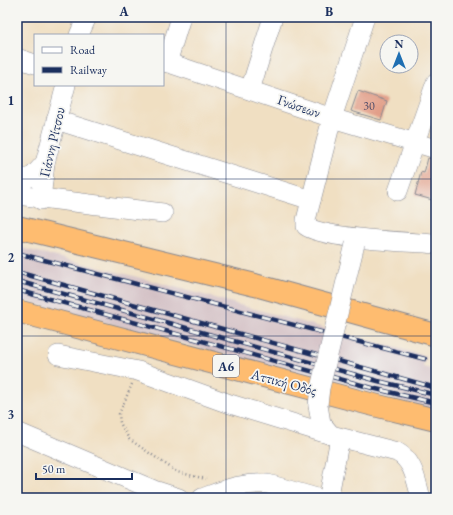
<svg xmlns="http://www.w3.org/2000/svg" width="453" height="515" font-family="'EB Garamond',serif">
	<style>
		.industrial { fill: #d2bec3 }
		.building { fill: #e29f89 }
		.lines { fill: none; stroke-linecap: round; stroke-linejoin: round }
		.minor-casing { stroke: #868790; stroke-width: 20 }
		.highway-casing { stroke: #868790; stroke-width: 24 }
		.path { stroke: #868790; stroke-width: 2.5; stroke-dasharray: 1 3; stroke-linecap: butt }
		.minor { stroke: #fff; stroke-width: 19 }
		.highway { stroke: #febc70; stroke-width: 22 }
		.rail-casing { stroke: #1b2f5e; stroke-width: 4.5 }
		.rail { stroke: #f6f6f2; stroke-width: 3; stroke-dasharray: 9; stroke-linecap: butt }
		.minor-bridge-casing { stroke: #868790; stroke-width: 20; stroke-linecap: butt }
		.minor-bridge { stroke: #fff; stroke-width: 19 }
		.grid { fill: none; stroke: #1b2f5e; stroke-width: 1; stroke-opacity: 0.55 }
		.labels { text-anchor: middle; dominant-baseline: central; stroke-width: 3.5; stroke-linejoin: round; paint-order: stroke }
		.number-label { font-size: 12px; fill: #4d4b69 }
		.shield { fill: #f6f6f2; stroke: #5d6b8a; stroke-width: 1 }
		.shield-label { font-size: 13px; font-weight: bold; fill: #1b2f5e }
		.street-label { font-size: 14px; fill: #1b2f5e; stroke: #f6f6f2 }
		.neatline { fill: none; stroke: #1b2f5e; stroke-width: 1.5 }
		.grid-label { font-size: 13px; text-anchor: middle; font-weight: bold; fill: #1b2f5e }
	</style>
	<rect width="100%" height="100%" fill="#f6f6f2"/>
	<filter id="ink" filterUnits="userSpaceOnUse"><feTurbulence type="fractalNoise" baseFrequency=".025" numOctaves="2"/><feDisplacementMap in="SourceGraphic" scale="8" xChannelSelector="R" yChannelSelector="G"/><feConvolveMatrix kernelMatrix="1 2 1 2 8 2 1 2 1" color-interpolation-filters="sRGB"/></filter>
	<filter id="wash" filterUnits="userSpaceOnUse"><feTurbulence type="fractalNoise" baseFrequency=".012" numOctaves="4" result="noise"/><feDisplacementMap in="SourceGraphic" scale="16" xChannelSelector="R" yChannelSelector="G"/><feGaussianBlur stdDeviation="0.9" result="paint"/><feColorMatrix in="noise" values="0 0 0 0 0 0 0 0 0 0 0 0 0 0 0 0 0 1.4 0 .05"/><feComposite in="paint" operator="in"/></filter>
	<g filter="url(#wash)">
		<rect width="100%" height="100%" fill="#f0dfc2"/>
		<path class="industrial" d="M17,247L149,280L426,356L423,367L436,370V411L17,299Z"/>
		<g id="blocks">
			<g class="building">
				<path d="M358,91L387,101L381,120L351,111Z"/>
				<path d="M428,158L436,160V201L415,195L421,172L424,173Z"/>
			</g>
		</g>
	</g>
	<g filter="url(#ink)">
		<use href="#blocks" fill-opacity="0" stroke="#868790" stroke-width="1"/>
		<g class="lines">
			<g class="minor-casing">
				<g id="minor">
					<path d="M365,17L332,118L306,220V226C323,239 411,242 436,244"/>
					<path d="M79,35L87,17"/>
					<path d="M17,58L35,64"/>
					<path d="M163,61L332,118L436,149"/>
					<path d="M167,63L181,17"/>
					<path d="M250,90L273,17"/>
					<path d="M56,120L311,200"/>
					<path d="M17,182L33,176L45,163"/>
					<path d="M398,191L436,82"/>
					<path d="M17,195L163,213"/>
					<path d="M41,200L45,163L66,85"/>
					<path d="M58,355L138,371L227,403L331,435"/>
					<path d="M318,405L321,423L331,435L397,452C414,461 416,481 421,498"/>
					<path d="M17,432L154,490L179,498"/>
					<path d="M330,490L340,438"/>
					<path d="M202,498C224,490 243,482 268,484L317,498"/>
				</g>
			</g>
			<g class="highway-casing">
				<g id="highway">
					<path d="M17,227L255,285L436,335"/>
					<path d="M17,311L370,404L436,420"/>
				</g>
			</g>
			<path class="path" d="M132,384L119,414L120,423L129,439L177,472L206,479"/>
			<use href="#minor" class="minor"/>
			<use href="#highway" class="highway"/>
			<g class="rail-casing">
				<g id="rail">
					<path d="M17,253L425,359"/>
					<path d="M17,272L436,388"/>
					<path d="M17,281L378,381L436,395"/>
					<path d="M17,290L376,389L436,403"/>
				</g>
			</g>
			<use href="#rail" class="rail"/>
			<g class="minor-bridge-casing">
				<path id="minor-bridge" d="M318,405L320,388L355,244"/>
			</g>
			<use href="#minor-bridge" class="minor-bridge"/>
		</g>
	</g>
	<path class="grid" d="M226,17V498M17,179H436M17,336H436"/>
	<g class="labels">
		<g class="number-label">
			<text x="369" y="106">30</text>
		</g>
		<rect class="shield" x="213" y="355" width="26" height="22" rx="3"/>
		<g class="shield-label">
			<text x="226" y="366">Α6</text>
		</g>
		<g class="street-label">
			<text transform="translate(299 106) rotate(19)">Γνώσεων</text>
			<text transform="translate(52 142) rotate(-77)">Γιάννη Ρίτσου</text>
			<text transform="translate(284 382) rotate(15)">Αττική Οδός</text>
		</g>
	</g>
	<rect width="453" height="515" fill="none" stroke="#f6f6f2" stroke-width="44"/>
	<rect x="34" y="34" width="130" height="52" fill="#f6f6f2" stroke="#9ea6b7"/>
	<rect x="42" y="47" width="20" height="6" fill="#ffffff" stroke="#9ea6b7"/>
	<text x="70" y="54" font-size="12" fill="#1b2f5e">Road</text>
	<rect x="42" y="67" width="20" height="6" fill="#1b2f5e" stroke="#9ea6b7"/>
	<text x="70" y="74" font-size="12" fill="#1b2f5e">Railway</text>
	<g transform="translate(399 54)"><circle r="19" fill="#f6f6f2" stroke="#9ea6b7"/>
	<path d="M0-3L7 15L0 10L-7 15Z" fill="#1f6fb2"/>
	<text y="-6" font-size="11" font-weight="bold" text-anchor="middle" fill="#1b2f5e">N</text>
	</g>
	<path d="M36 473v6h96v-6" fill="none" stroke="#1b2f5e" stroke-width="2"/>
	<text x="42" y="473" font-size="12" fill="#1b2f5e" stroke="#f6f6f2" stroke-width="3" paint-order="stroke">50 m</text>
	<rect x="22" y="22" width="409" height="471" class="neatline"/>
	<g class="grid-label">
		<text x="124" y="16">A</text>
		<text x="329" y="16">B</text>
		<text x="11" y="105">1</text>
		<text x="11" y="262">2</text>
		<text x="11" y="419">3</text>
	</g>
</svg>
